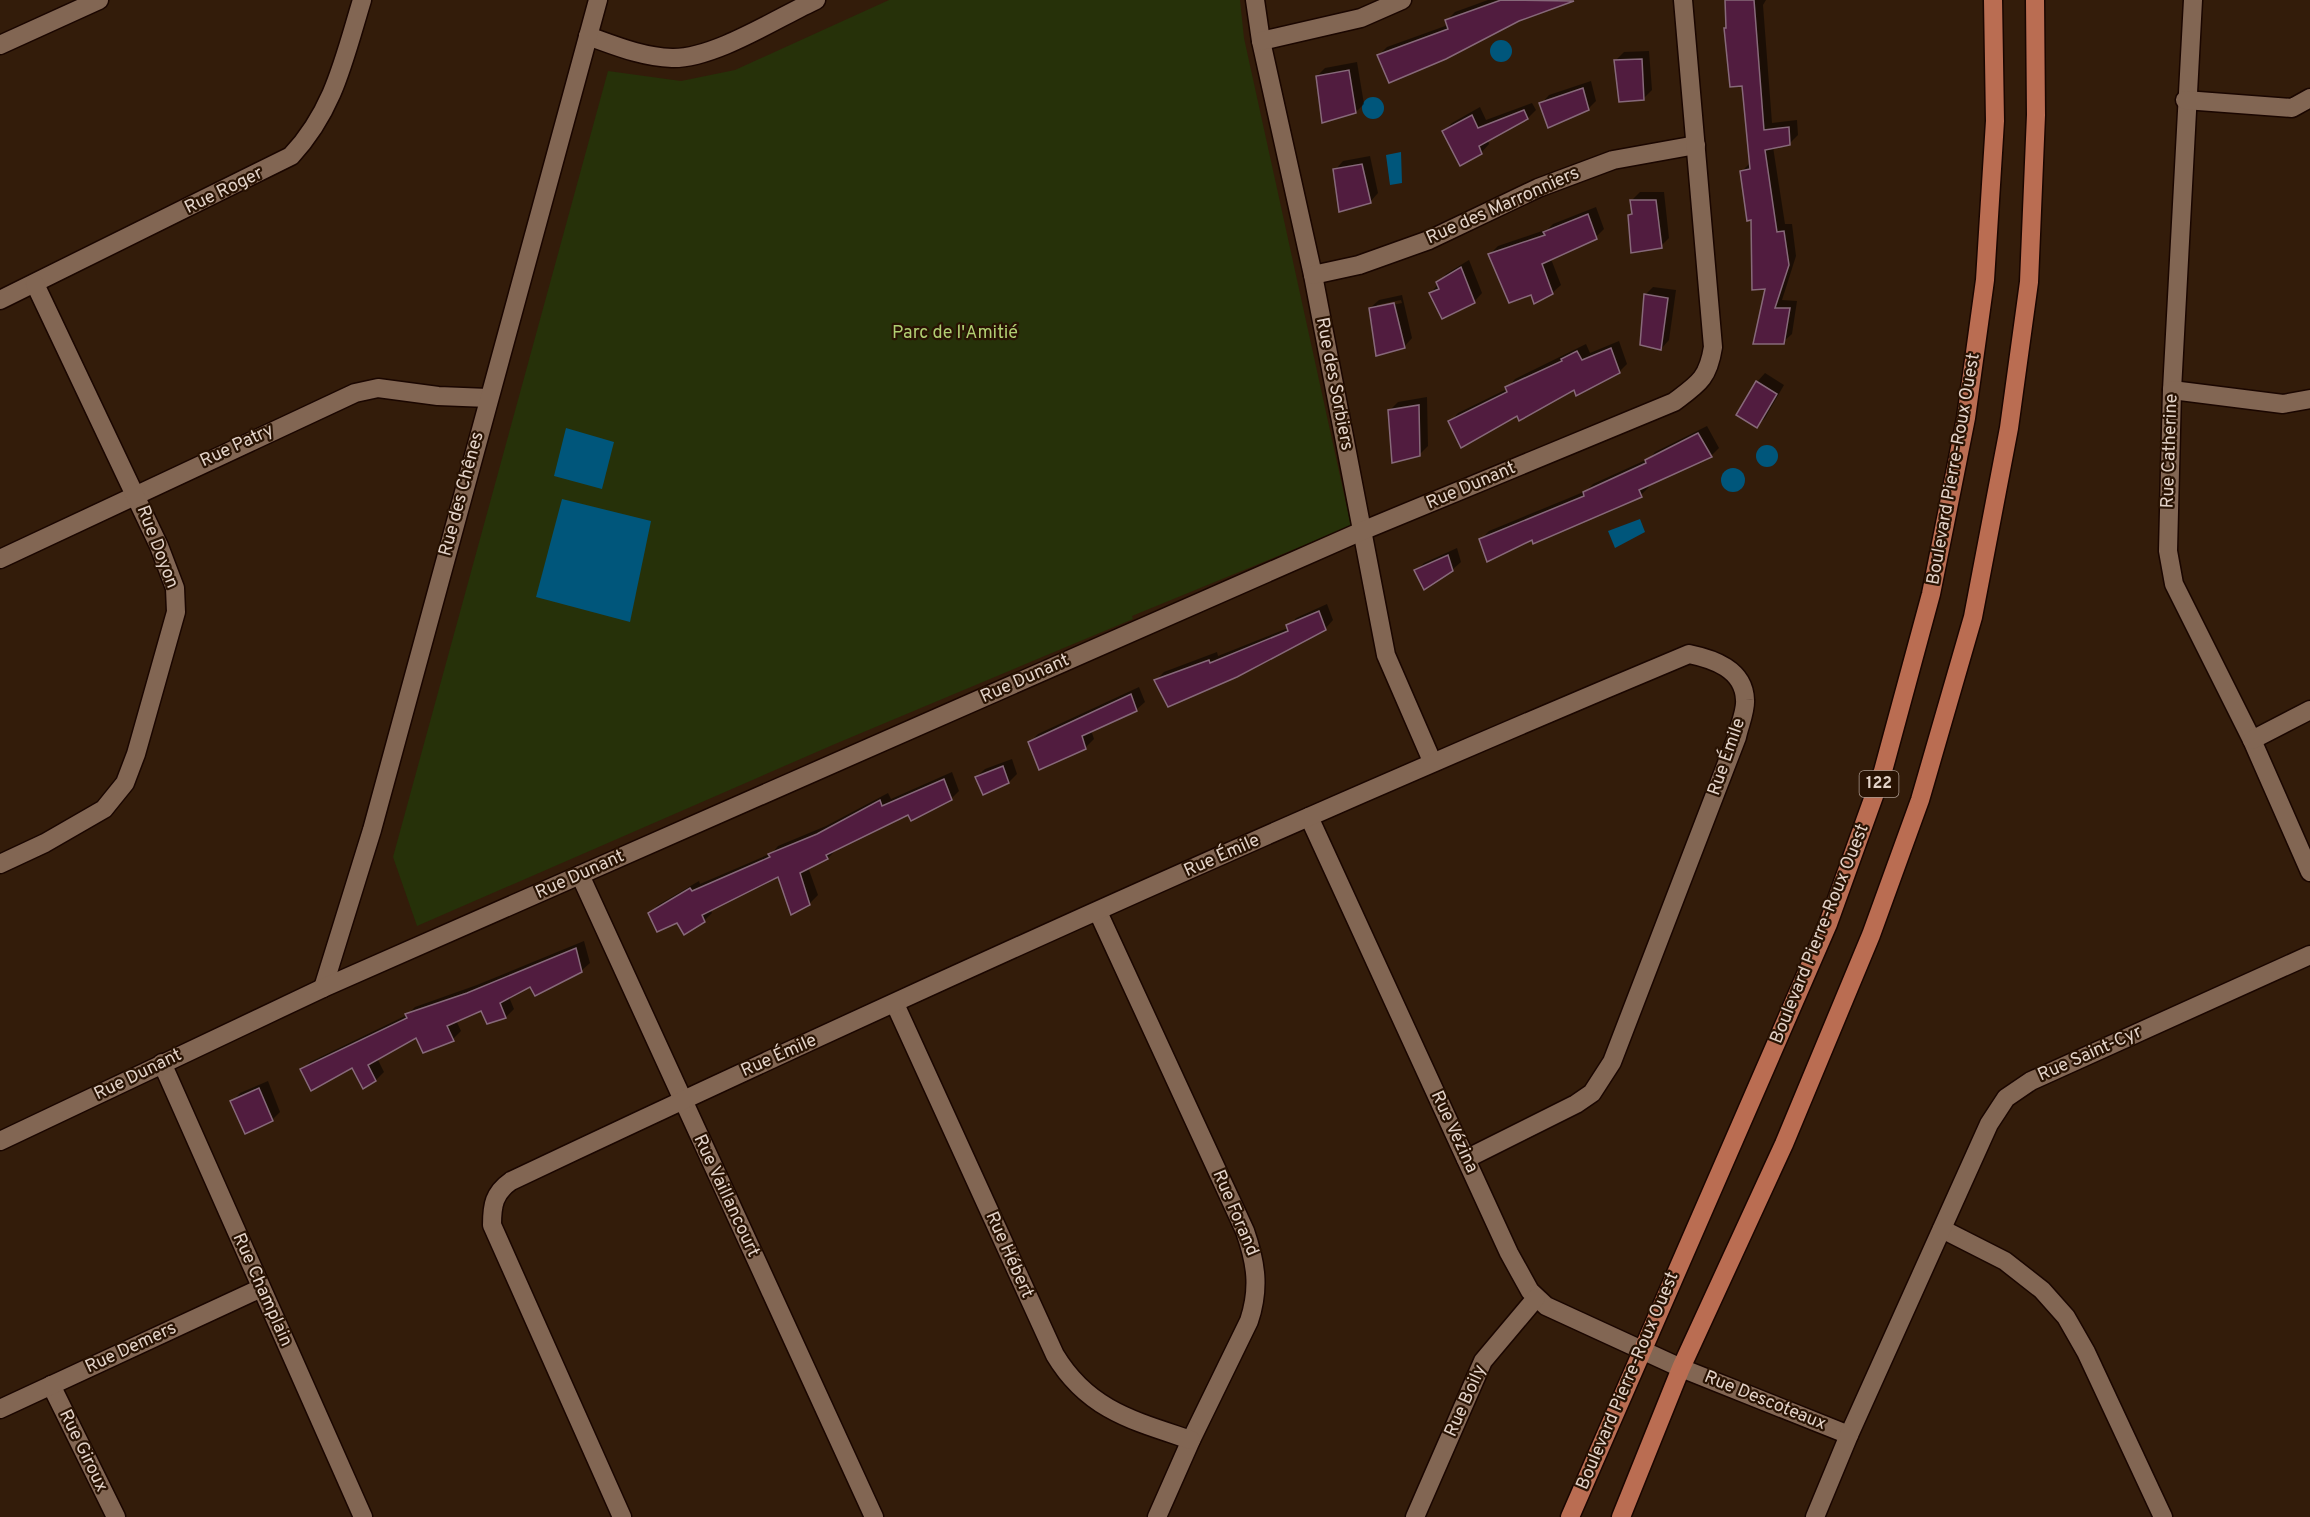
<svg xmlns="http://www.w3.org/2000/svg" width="2310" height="1517" font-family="Overpass,sans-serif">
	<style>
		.green { fill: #263109 }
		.water { fill: #00567b }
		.shadow { fill: #0007; fill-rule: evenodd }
		.building { fill: #511c3f; stroke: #87697a; stroke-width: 1.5 }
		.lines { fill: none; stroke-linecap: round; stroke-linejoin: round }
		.minor-casing { stroke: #1a0600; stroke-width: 21 }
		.major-casing { stroke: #1a0600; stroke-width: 21 }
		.minor { stroke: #826653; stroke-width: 18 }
		.major { stroke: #ba6d52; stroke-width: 18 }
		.labels { text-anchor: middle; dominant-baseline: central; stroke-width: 4.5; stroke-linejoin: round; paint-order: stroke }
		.shield { fill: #291303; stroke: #ab998e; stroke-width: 1.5 }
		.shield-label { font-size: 16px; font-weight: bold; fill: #e3d3c9 }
		.street-label { font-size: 18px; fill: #e3d3c9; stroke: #291303 }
		.park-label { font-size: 18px; fill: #b1ce72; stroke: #291303 }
	</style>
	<rect width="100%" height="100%" fill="#331c0a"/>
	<path class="green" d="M889,0H1240L1244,38L1351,526L1132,616L1133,619L835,744L417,926L393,857L608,71L681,81L735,70Z"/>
	<g class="water">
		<circle cx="1501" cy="51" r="11"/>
		<circle cx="1373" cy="108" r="11"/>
		<path d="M1401,152L1402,183L1390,185L1386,155Z"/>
		<path d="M566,428L614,442L602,489L554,476Z"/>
		<circle cx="1767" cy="456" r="11"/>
		<circle cx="1733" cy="480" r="12"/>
		<path d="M562,499L651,521L630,622L536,597Z"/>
		<path d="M1640,519L1645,532L1615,548L1608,531Z"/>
	</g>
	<g class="shadow">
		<path d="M1488,0H1560L1552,8L1379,55L1387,47L1448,25L1446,21L1455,12Z"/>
		<path d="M1726,0H1766L1763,5L1772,123L1797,120L1798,135L1790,143L1773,147L1785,224H1792L1796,256L1782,300L1797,301L1792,334L1783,342L1767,288L1742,171L1751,162L1743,84L1726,28L1728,26Z"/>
		<path d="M1649,51L1652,90L1643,99L1616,60L1624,52Z"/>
		<path d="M1357,62L1364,104L1356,112L1317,76L1325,68Z"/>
		<path d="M1591,81L1596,101L1588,109L1541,104L1549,95Z"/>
		<path d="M1532,103L1536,110L1528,118L1488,140L1489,144L1481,153L1444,131L1452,123L1480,107L1486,120Z"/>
		<path d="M1370,156L1378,193L1370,202L1335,170L1343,161Z"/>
		<path d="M1640,192H1664L1669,238L1661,246L1630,216L1633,212L1632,200Z"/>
		<path d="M1596,207L1604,229L1596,237L1551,259L1561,285L1552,293L1532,294L1490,254L1498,246L1548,229L1553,224Z"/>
		<path d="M1469,260L1482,293L1474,302L1431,293L1446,274Z"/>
		<path d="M1653,287L1676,290L1669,340L1661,349L1645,295Z"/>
		<path d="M1402,295L1412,338L1404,347L1370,308L1379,300ZM1401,300L1402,303L1377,308V305Z"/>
		<path d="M1619,341L1627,364L1619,372L1575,387L1517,414L1450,422L1458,413L1507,389L1515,379L1586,344L1590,353Z"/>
		<path d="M1765,373L1784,385L1765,418L1757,426V382Z"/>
		<path d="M1427,397L1428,446L1420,454L1390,410L1398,402Z"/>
		<path d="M1707,426L1719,448L1711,456L1648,484L1649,487L1641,495L1533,538L1481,539L1489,531L1586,491L1593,484L1650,458L1655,452Z"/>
		<path d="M1457,548L1461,562L1452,570L1416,571L1424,563Z"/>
		<path d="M1327,604L1333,620L1325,629L1156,680L1164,672L1217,652L1218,656L1288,628L1296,618Z"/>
		<path d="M1139,687L1145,702L1136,710L1091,730L1094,739L1086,747L1040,768L1030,742L1038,734Z"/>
		<path d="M1012,759L1017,774L1009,782L976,777L985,769Z"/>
		<path d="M952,772L959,791L951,799L909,813L836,850L828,858L808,867L818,895L809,904L779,875L710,909L712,913L704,921H678L650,913L658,905L699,881L700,884L772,853L778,846L826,826L888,793L891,799Z"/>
		<path d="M584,941L590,963L581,971L531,985L509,997L514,1009L506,1017L488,1023L482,1009L456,1020L461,1031L453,1039L417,1036L377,1058L384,1072L376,1080L353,1066L302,1070L310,1062L407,1015L415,1007L477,985Z"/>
		<path d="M268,1081L280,1112L272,1120L232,1102L240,1093Z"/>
	</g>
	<g class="building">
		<path d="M1501,0L1574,1L1519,21L1446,59L1389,83L1377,55L1448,29L1445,20Z"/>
		<path d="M1725,0H1754L1764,130L1789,127L1790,145L1765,150L1777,232L1784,231L1789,265L1775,308H1790L1784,344H1753L1765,289L1752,290L1751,220L1747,221L1740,171L1750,169L1742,86L1730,87L1724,28H1726Z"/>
		<path d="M1642,59L1644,100L1619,102L1614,60Z"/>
		<path d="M1349,70L1356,113L1322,123L1316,76Z"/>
		<path d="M1583,88L1589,110L1548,128L1539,103Z"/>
		<path d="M1524,110L1528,119L1479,146L1482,154L1460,166L1442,131L1472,115L1478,128Z"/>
		<path d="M1362,164L1371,203L1339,212L1333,169Z"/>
		<path d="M1630,200H1656L1662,248L1631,253L1628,215L1632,214Z"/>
		<path d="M1588,214L1597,239L1542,264L1553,294L1534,304L1531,295L1509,303L1488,254L1545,235L1543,232Z"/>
		<path d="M1461,267L1475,303L1442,319L1429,293L1439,289L1436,282Z"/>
		<path d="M1644,294L1668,298L1661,350L1640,345Z"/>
		<path d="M1394,303L1405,348L1376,356L1369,308Z"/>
		<path d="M1611,348L1620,373L1576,396L1574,390L1519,421L1517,416L1461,448L1448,421L1507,392L1505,387L1562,361L1561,359L1577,351L1582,360Z"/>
		<path d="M1756,381L1777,394L1757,428L1736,415Z"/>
		<path d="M1419,405L1420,456L1392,463L1388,410Z"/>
		<path d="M1698,433L1712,457L1639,490L1642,497L1533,544L1532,540L1487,562L1479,539L1584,496L1583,492L1646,463L1645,460Z"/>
		<path d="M1448,555L1453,571L1424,590L1414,570Z"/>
		<path d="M1319,611L1326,630L1237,677L1168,707L1154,680L1209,660L1210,663L1288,631L1286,625Z"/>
		<path d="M1131,694L1137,711L1082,736L1086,749L1039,770L1028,742Z"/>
		<path d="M1003,766L1009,783L983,795L975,777Z"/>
		<path d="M944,779L952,800L911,821L908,815L826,855L828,859L800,873L810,905L791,915L778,877L702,915L705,922L684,935L677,923L657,932L648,913L690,888L692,891L770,857L768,854L817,834L880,800L882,806Z"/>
		<path d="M576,948L582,972L535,996L530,987L500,1003L506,1018L487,1024L481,1011L447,1026L454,1041L423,1053L416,1038L368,1065L376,1081L363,1089L352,1068L311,1091L300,1069L407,1018L405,1014L467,993Z"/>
		<path d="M259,1088L273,1121L245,1134L230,1101Z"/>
	</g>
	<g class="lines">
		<g class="minor-casing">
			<g id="minor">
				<path d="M1255,0L1261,41L1313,275L1386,655L1432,761"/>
				<path d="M2193,0L2172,390L2168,551L2174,584L2252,740L2310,872"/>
				<path d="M588,36C616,46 642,57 672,58C714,59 777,18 816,0"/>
				<path d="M1261,41L1361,18L1402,0"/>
				<path d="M0,45L99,0"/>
				<path d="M2185,100L2292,108L2310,98"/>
				<path d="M1313,275L1359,265L1429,240L1538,188L1613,160L1696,145"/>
				<path d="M0,300L291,156C334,110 344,59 362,0"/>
				<path d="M2172,390L2283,404L2310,399"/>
				<path d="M0,559L355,393L378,388L438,396L488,398"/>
				<path d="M2252,740L2310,710"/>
				<path d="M1309,817L1509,1253L1530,1291L1546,1306L1681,1368L1849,1435"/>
				<path d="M0,864L45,843L104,809L125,783L136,754L176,612L175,588L159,546L35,284"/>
				<path d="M580,875L874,1517"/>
				<path d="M1098,912L1245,1231C1256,1263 1260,1288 1249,1321L1191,1440L1157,1517"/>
				<path d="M323,988L372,830L598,0"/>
				<path d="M895,1004L1055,1355C1088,1410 1134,1421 1191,1440"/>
				<path d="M162,1063L363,1517"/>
				<path d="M0,1141L323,988L1362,531L1674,402C1698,384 1708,379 1713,347L1683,0"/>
				<path d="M1942,1229L2005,1261L2042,1290L2066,1317L2086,1352L2163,1517"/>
				<path d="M51,1385L116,1517"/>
				<path d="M0,1409L261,1288"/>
				<path d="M622,1517L492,1225C492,1205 494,1193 511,1181C900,997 1292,820 1689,654C1713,659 1744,669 1745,700C1746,711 1739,726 1737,737L1612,1062L1592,1093L1576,1104L1466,1159"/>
				<path d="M1415,1517L1483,1361L1536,1298"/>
				<path d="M1815,1517L1849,1435L1989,1124L2006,1098L2031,1081L2310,955"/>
			</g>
		</g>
		<g class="major-casing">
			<g id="major">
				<path d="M1570,1517L1828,924L1883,771L1931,594L1966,418L1985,280L1995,121L1993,0"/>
				<path d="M1621,1517L1681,1368L1784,1144L1871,935L1920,800L1973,617L2009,428L2029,282L2036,115L2035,0"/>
			</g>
		</g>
		<use href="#minor" class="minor"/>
		<use href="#major" class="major"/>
	</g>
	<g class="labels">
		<rect class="shield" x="1859.5" y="771" width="39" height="26" rx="4.5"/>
		<g class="shield-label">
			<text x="1879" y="784">122</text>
		</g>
		<g class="street-label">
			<text transform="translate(224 191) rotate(-26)">Rue Roger</text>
			<text transform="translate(1503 206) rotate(-24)">Rue des Marronniers</text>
			<text transform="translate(1334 384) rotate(79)">Rue des Sorbiers</text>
			<text transform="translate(237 446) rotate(-25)">Rue Patry</text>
			<text transform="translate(2170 451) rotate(-88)">Rue Catherine</text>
			<text transform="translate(1954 469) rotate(-80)">Boulevard Pierre-Roux Ouest</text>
			<text transform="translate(1471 486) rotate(-23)">Rue Dunant</text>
			<text transform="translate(462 494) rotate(-75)">Rue des Chênes</text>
			<text transform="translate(157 547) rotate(69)">Rue Doyon</text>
			<text transform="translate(1025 679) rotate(-24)">Rue Dunant</text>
			<text transform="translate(1727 757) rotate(-71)">Rue Émile</text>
			<text transform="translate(1222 856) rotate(-24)">Rue Émile</text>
			<text transform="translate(580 875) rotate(-24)">Rue Dunant</text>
			<text transform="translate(1820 934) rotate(-68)">Boulevard Pierre-Roux Ouest</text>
			<text transform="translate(2090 1054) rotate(-24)">Rue Saint-Cyr</text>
			<text transform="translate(779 1056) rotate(-24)">Rue Émile</text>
			<text transform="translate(138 1075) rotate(-26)">Rue Dunant</text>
			<text transform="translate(1454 1132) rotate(65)">Rue Vézina</text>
			<text transform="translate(726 1196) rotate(65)">Rue Vaillancourt</text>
			<text transform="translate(1235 1213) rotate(67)">Rue Forand</text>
			<text transform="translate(1009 1255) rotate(66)">Rue Hébert</text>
			<text transform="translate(262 1290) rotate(66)">Rue Champlain</text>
			<text transform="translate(131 1348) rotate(-25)">Rue Demers</text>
			<text transform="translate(1628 1381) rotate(-67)">Boulevard Pierre-Roux Ouest</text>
			<text transform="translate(1466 1401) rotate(-66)">Rue Boily</text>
			<text transform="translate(1765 1401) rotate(22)">Rue Descoteaux</text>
			<text transform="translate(83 1451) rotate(64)">Rue Giroux</text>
		</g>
		<g class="park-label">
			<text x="955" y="333">Parc de l'Amitié</text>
		</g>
	</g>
</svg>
